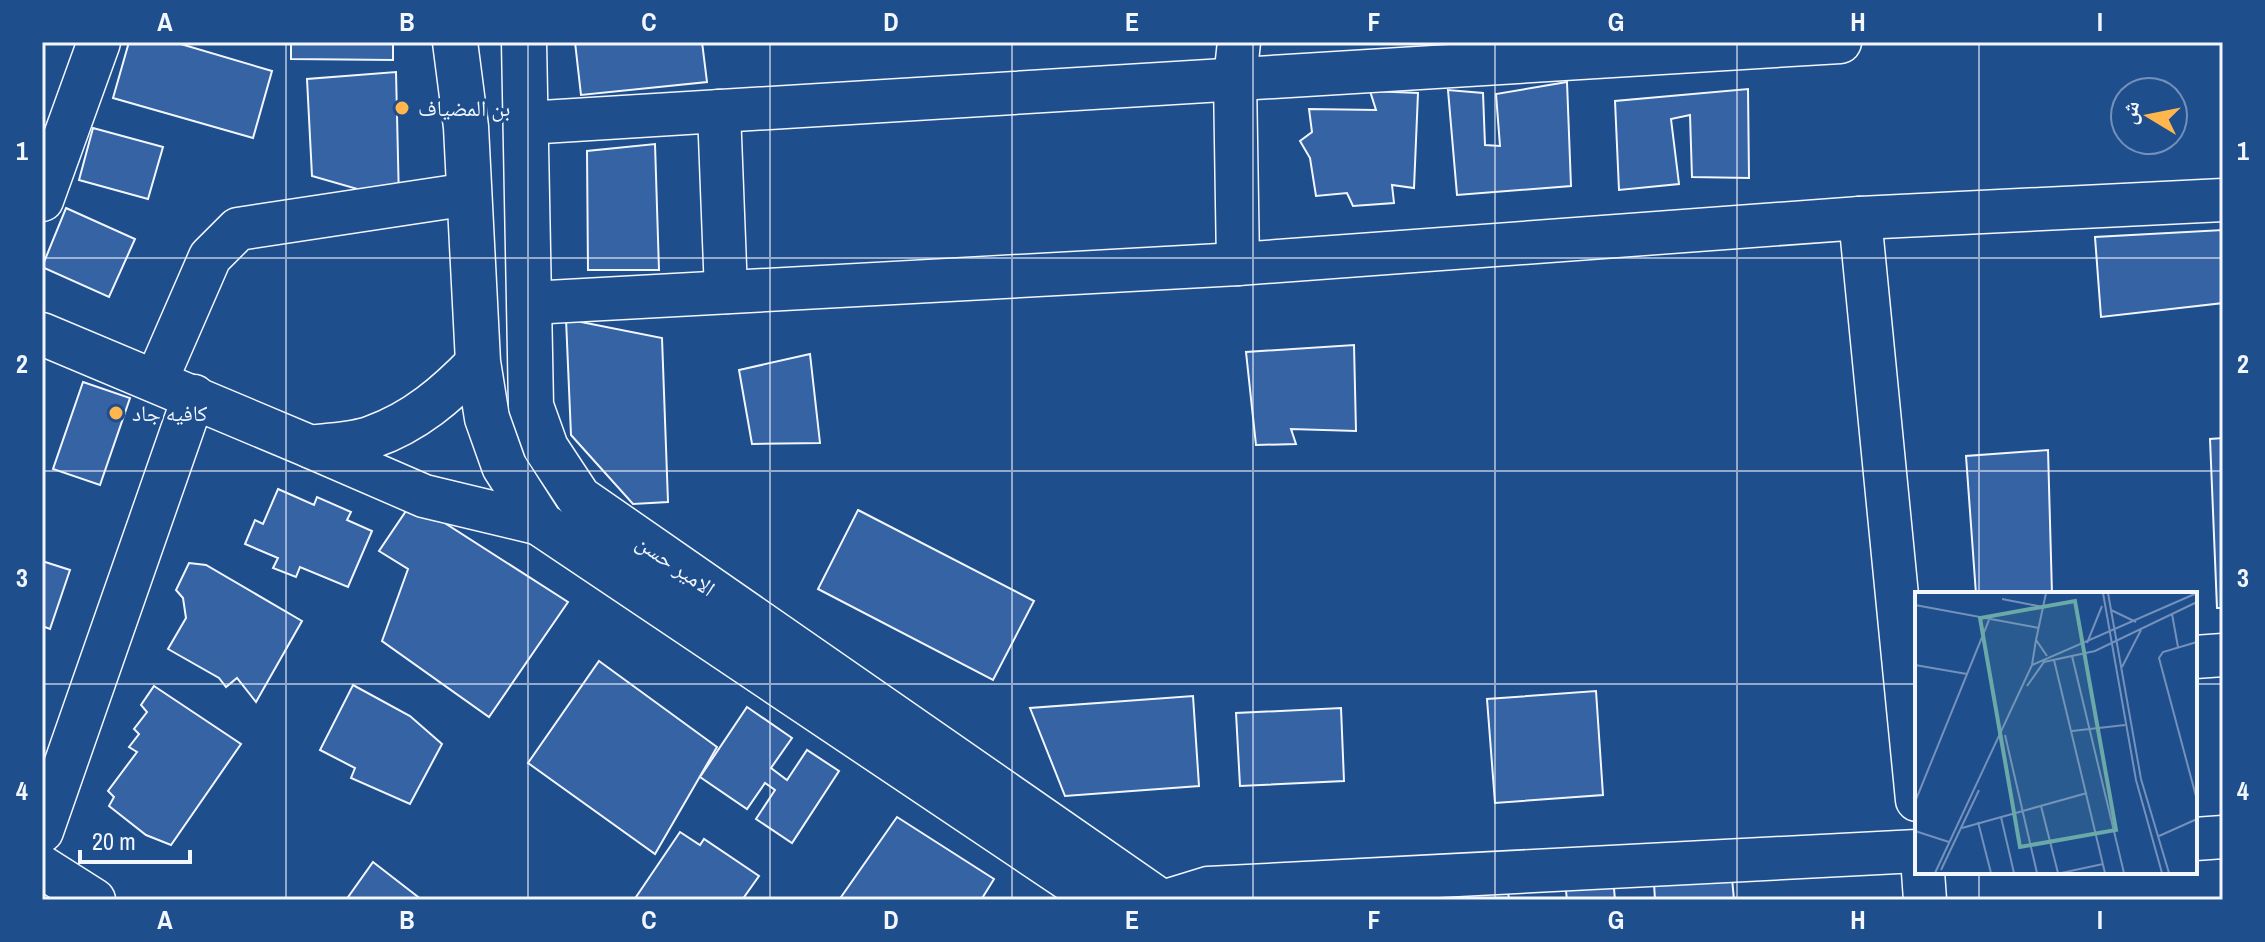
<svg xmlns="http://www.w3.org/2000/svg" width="2265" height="942" font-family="'Archivo Narrow','Noto Naskh Arabic',sans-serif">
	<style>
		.building { fill: #3563a3; stroke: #f2f6ff; stroke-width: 2 }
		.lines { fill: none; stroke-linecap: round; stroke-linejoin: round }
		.minor-casing { stroke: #f2f6ff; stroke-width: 45 }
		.major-casing { stroke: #f2f6ff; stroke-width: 47 }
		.minor { stroke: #1f4e8c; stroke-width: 42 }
		.major { stroke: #1f4e8c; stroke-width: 44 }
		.grid { fill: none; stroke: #f2f6ff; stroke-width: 2; stroke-opacity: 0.55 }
		.poi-dot { fill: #ffb74d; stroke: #1f4e8c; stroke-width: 3 }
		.labels { text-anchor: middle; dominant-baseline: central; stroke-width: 6; stroke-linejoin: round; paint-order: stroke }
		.poi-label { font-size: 22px; fill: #f2f6ff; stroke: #1f4e8c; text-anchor: start }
		.street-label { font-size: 22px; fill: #f2f6ff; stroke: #1f4e8c }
		.inset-road { fill: none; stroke: #7391ba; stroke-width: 2 }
		.view { fill: #6aa9a8; fill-opacity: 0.15; stroke: #6aa9a8; stroke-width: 4 }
		.inset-edge { fill: none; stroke: #f2f6ff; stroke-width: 4 }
		.neatline { fill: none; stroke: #f2f6ff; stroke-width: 3 }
		.grid-label { font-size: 26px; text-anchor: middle; font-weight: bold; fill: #f2f6ff }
	</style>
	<rect width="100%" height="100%" fill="#1f4e8c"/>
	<g class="building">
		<path d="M129,42H174L272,71L253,138L113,98Z"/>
		<path d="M291,42H393V60L291,59Z"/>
		<path d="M575,42H702L707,82L581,95Z"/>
		<path d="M396,72L399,201L312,176L307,79Z"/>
		<path d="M1567,82L1571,186L1457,195L1448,90L1483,93L1485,145L1500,146L1496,94Z"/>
		<path d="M1748,89L1749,178L1692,177L1690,115L1671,119L1679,184L1619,190L1615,101Z"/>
		<path d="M1370,91L1418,93L1414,188L1392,185L1394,203L1353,206L1347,193L1316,196L1310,158L1300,141L1312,132L1309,109L1376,110Z"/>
		<path d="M93,128L163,147L148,199L79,180Z"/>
		<path d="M655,144L659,270H588L587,151Z"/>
		<path d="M66,208L135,239L109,297L42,267Z"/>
		<path d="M2223,230V303L2101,317L2095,237Z"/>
		<path d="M566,319L662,338L668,502L633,504L571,435Z"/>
		<path d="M1354,345L1356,431L1291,429L1296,444L1256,445L1246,352Z"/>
		<path d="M810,354L820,443L752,444L739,370Z"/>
		<path d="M83,382L130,398L100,485L53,469Z"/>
		<path d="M2223,438V608H2217L2210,439Z"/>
		<path d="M2048,450L2052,594H1976L1966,456Z"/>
		<path d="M278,489L314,505L317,497L351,512L347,520L372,531L348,587L300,567L296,577L273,568L278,558L245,544L255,520L263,524Z"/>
		<path d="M412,502L568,602L489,717L382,641L408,569L379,551Z"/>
		<path d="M858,510L1034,601L993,680L818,589Z"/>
		<path d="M42,561L70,570L50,629L42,626Z"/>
		<path d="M189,563L206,565L302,621L256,702L237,678L226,687L219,678L168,649L186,618L183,598L176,590Z"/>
		<path d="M599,661L717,747L655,854L528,763Z"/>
		<path d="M353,685L410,716L442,744L410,804L351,778L355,768L320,750Z"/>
		<path d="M154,686L241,744L171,845L146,835L109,806L114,797L108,791L137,752L129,747L139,734L134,729L147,712L141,705Z"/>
		<path d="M1596,691L1603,795L1495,803L1487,699Z"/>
		<path d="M1193,696L1199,786L1065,796L1030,708Z"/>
		<path d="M747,707L792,738L771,768L787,780L807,750L839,771L792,843L756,819L775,790L765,783L747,809L700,777Z"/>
		<path d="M1341,708L1344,781L1240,786L1236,713Z"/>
		<path d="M897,817L994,879L981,900H839Z"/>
		<path d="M680,832L700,845L704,839L759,876L742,900H634Z"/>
		<path d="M373,862L422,900H346Z"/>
		<path d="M1613,877L1615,900H1567L1565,882Z"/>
		<path d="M1732,878L1734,900H1655L1654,883Z"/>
		<path d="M1507,882L1509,900H1432L1431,888Z"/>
	</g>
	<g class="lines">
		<g class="minor-casing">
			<g id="minor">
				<path d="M719,111L726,292"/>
				<path d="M526,123L1840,42"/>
				<path d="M42,200L99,42"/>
				<path d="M1860,218L1917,800"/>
				<path d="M1238,264L1235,79L1239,42"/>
				<path d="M530,303L1238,264L1860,218L2223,200"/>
				<path d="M42,334L311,447"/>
				<path d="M478,362C447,394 415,422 372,437C354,444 330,444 311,447L424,496L541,524"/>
				<path d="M156,381L210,257L238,229L469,194"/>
				<path d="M2195,657L2223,655"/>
				<path d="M42,831L194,396"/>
				<path d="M2195,839L2223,837"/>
				<path d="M42,867L94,900"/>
				<path d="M1923,872L1925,900"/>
				<path d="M1169,900L1208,888L1917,851"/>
			</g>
		</g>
		<g class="major-casing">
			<g id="major">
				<path d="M455,42L466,127L478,362L487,418L504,466L541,524L1101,900"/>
				<path d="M524,42L531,406L546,448L579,498L1158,900"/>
			</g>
		</g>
		<use href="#minor" class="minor"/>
		<use href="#major" class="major"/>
	</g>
	<path class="grid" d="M286,42V900M528,42V900M770,42V900M1012,42V900M1253,42V900M1495,42V900M1737,42V900M1979,42V594M42,258H2223M42,471H2223M42,684H1917M2195,684H2223M1979,872V900"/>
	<g class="poi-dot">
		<circle cx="402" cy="108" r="8"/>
		<circle cx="116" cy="413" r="8"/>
	</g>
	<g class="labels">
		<g class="poi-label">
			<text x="418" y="108">بن المضياف</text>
			<text x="132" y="413">كافيه جاد</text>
		</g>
		<g class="street-label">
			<text transform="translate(676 565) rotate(35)">الامير حسن</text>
		</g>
	</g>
	<g transform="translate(1915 592)">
		<rect width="282" height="282" fill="#1f4e8c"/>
		<path class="inset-road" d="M188,1L221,188L247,281M193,1L226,187L254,281M87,7L128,15M0,13L124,36M196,18L221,30M257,22L263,55M121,48L131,1M282,50L248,60L244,66L282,208M172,51L187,14M157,64L209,281M139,68L190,281M0,73L52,82M117,73L121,48L132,64M207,75L226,38M112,94L129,70L180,59L282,10M157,139L210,133M90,143L122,281M0,210L74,28M126,214L143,281M86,225L99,281M63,230L76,281M47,236L172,201M0,239L34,250M244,244L282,227M26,278L64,198M20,281L117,73L282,1M146,281L188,272"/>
		<path class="view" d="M160,9L201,238L105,255L65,26Z"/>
		<rect width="282" height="282" class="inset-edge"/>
	</g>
	<rect width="2265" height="942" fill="none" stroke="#1f4e8c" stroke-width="88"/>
	<g transform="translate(2149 116) rotate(280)"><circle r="38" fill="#1f4e8c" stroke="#7391ba" stroke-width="2"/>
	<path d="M0-6L14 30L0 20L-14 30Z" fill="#ffb74d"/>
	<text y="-12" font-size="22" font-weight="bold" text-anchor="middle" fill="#f2f6ff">ش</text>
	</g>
	<path d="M80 850v12h110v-12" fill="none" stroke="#f2f6ff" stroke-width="4"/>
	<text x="92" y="850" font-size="24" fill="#f2f6ff" stroke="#1f4e8c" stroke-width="6" paint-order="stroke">20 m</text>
	<rect x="44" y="44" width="2177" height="854" class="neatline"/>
	<g class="grid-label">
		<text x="165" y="31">A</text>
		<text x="407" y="31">B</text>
		<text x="649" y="31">C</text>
		<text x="891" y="31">D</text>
		<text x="1132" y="31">E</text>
		<text x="1374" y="31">F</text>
		<text x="1616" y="31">G</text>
		<text x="1858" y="31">H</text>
		<text x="2100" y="31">I</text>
		<text x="22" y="160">1</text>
		<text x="2243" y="160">1</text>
		<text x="22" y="373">2</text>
		<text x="2243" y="373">2</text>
		<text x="22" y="587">3</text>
		<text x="2243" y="587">3</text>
		<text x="22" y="800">4</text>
		<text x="2243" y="800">4</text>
		<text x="165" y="929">A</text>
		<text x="407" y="929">B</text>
		<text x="649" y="929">C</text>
		<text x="891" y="929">D</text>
		<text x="1132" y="929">E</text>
		<text x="1374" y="929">F</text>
		<text x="1616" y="929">G</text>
		<text x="1858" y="929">H</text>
		<text x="2100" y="929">I</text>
	</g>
</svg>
